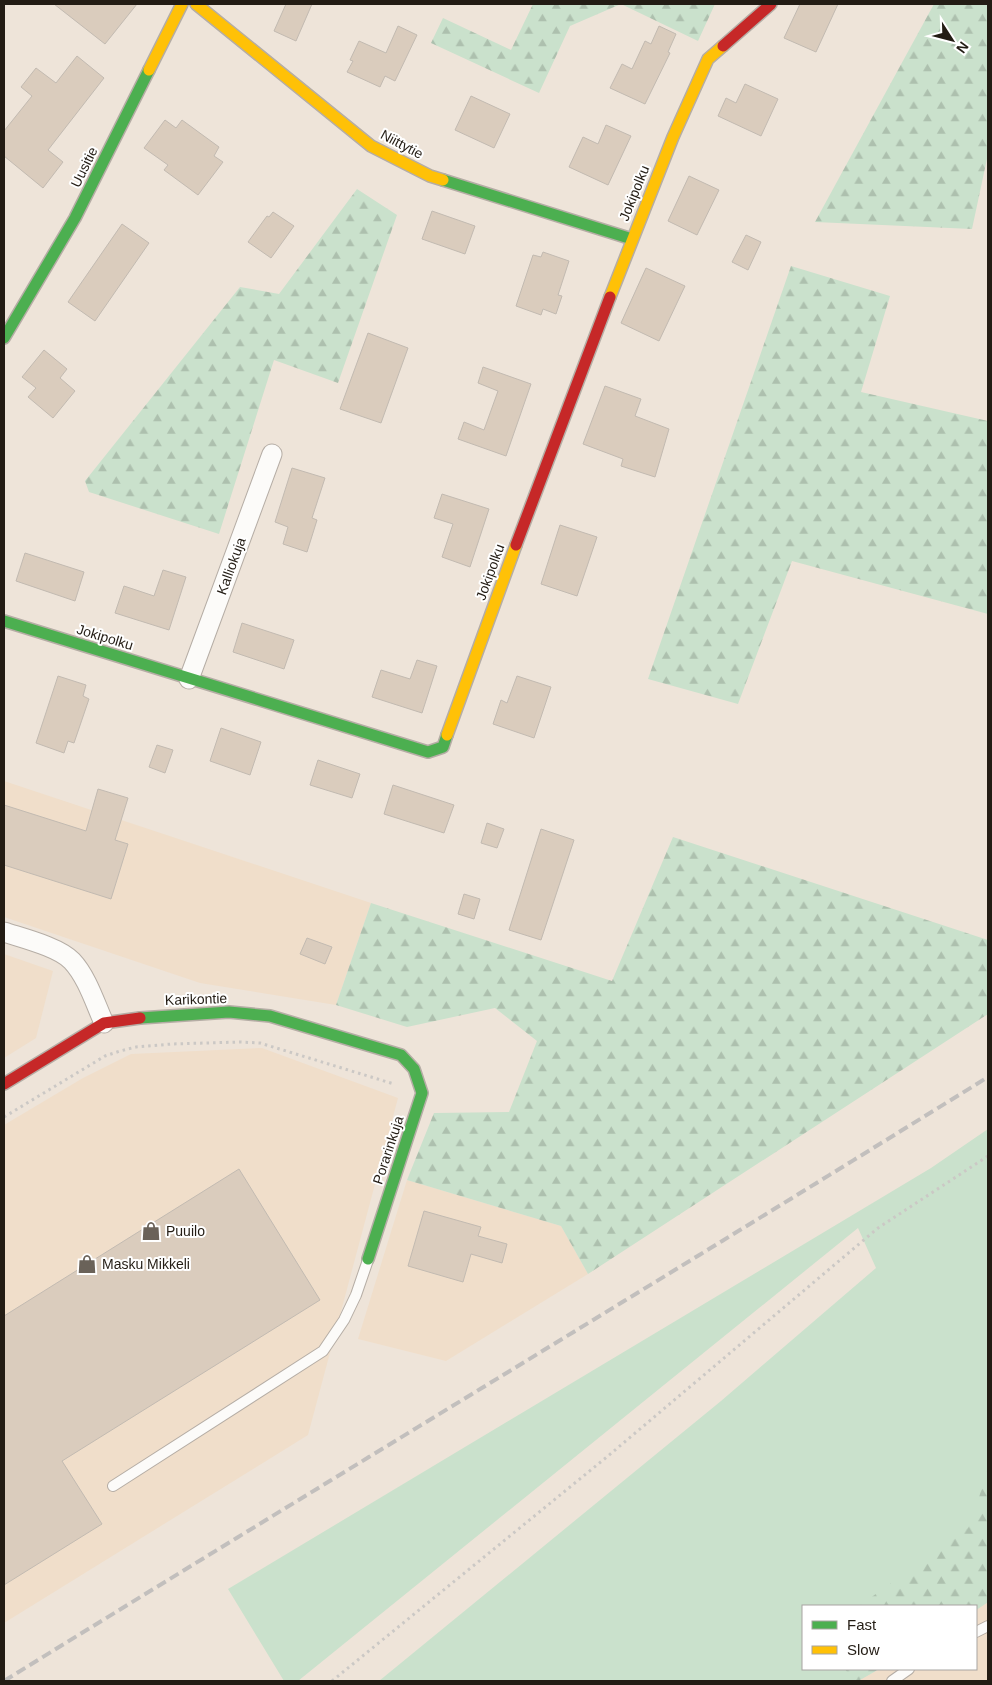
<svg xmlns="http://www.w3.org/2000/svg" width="992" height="1685" font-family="Helvetica,sans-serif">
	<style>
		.built { fill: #f0deca }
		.green { fill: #cae1cc }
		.forest { fill: url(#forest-firs) }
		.building { fill: #daccbd; stroke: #c2bab1 }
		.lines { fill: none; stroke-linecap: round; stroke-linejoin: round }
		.lane-casing { stroke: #b5ada5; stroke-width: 12 }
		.street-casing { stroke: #b5ada5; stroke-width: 21 }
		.fast-casing { stroke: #b5ada5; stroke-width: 14 }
		.slow-casing { stroke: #b5ada5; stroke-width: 14 }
		.jam-casing { stroke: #b5ada5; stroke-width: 14 }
		.path { stroke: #cbc8c5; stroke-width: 3; stroke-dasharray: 2.5 4; stroke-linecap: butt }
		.lane { stroke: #fcfbf9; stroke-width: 10 }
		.street { stroke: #fcfbf9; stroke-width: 19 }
		.fast { stroke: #4caf50; stroke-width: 11 }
		.slow { stroke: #ffc107; stroke-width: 11 }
		.jam { stroke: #c62828; stroke-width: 11 }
		.rail { stroke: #c2bfbd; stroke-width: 4; stroke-dasharray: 10 5; stroke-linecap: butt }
		.labels { text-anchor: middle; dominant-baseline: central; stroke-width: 4; stroke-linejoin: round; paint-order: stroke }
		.street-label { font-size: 14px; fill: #231c14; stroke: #fff }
		.poi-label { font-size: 14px; fill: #231c14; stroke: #fff; text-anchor: start }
	</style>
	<defs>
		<pattern id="forest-firs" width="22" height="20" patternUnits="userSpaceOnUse" patternTransform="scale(1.25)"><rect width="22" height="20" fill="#cae1cc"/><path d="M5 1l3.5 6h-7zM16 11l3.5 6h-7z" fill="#adc0ae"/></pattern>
	</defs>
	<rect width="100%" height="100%" fill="#eee4d9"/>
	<g class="built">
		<path d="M4,781L371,903L336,1005L200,983L4,917Z"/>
		<path d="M4,954L53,971L36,1038L4,1058Z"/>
		<path d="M262,1048L398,1098L308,1435L4,1623V1125L83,1078L131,1054Z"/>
		<path d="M407,1180L561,1226L588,1274L446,1361L358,1339Z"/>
		<path d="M988,1602V1681H858L879,1669H976V1610Z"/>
	</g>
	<path class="green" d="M988,1129V1602L976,1610V1606H803V1669H879L858,1681H379L721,1401L876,1268L858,1228L298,1681H284L228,1589L931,1168Z"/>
	<g class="forest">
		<path d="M533,4H715L698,41L621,4L570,26L539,93L431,43L443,18L511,50Z"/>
		<path d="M934,4H988V154L972,229L815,222Z"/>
		<path d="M357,189L397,215L338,383L274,360L219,534L89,492L85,481L240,287L279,294Z"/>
		<path d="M791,266L890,296L861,392L988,421V614L792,561L738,704L648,679Z"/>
		<path d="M673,837L988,940V1014L588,1274L561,1226L407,1180L434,1113L509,1112L537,1041L495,1008L407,1027L336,1005L371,903L612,981Z"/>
		<path d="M988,1467V1602L976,1610V1606H859L968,1528L977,1504Z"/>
		<path d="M845,1669H879L858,1681H853Z"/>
	</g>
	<g class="building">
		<path d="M54,4H137L105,44Z"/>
		<path d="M286,4H312L296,41L274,31Z"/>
		<path d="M800,4H838L816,52L784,38Z"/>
		<path d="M398,26L417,35L395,81L385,76L380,87L347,72L353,61L350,60L359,41L386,53Z"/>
		<path d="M659,26L676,34L668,52L670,53L645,104L610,88L622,64L632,69L645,41L651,44Z"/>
		<path d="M77,56L104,78L48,150L63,162L43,188L4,156V131L32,96L21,87L36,68L56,83Z"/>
		<path d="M745,84L778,99L761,136L718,116L726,98L736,103Z"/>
		<path d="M471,96L510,114L494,148L455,130Z"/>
		<path d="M165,120L176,128L182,120L219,147L214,156L223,162L198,195L164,170L168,165L144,148Z"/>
		<path d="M606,125L631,136L608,185L569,167L583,137L598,144Z"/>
		<path d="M689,176L719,190L697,235L668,221Z"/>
		<path d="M432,211L475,226L465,254L422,239Z"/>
		<path d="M273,212L294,226L271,258L248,242L267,216L269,217Z"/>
		<path d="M122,224L149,243L95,321L68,302Z"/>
		<path d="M746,235L761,242L748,270L732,262Z"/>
		<path d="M543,252L569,261L558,295L562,296L556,314L543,309L541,315L516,306L533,255L541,257Z"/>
		<path d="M646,268L685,286L659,341L621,323Z"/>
		<path d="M368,333L408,348L381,423L340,409Z"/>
		<path d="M44,350L67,369L60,378L75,391L53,418L28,397L36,388L22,377Z"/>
		<path d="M483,367L531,384L506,456L458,439L464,422L484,430L498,391L478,383Z"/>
		<path d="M605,386L641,399L635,416L669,429L655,477L621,466L623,459L583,444Z"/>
		<path d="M292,468L325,478L312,518L317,520L307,552L283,544L288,527L275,522Z"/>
		<path d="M442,494L489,509L470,567L442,557L453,524L434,518Z"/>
		<path d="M560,525L597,537L577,596L541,584Z"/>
		<path d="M25,553L84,572L75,601L16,581Z"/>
		<path d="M163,570L186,577L169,630L115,613L124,586L154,596Z"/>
		<path d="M242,623L294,640L284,669L233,652Z"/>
		<path d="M417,660L437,666L422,713L372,697L381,670L410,679Z"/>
		<path d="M58,676L86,685L83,696L89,699L74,743L68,741L64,753L36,743Z"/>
		<path d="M517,676L551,687L534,738L493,724L501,700L507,703Z"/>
		<path d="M221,728L261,742L250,775L210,761Z"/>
		<path d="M157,745L173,750L165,773L149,767Z"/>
		<path d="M318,760L360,774L352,798L310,785Z"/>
		<path d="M393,785L454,805L444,833L384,814Z"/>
		<path d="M98,789L128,798L115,840L128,844L111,899L4,865V805L86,831Z"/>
		<path d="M487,823L504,829L497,848L481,843Z"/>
		<path d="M541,829L574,840L541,940L509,930Z"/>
		<path d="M464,894L480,899L474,919L458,914Z"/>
		<path d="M307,938L332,947L325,964L300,954Z"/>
		<path d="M239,1169L320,1300L62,1461L102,1524L4,1585V1316Z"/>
		<path d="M424,1211L481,1227L478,1236L507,1244L502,1263L471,1254L463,1282L408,1266Z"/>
	</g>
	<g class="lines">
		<g class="lane-casing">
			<g id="lane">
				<path d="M113,1486L323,1351L344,1320L356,1295L368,1260"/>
				<path d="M976,1632L988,1626"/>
				<path d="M892,1681L909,1669"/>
			</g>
		</g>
		<g class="street-casing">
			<g id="street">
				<path d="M189,679L272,454"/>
				<path d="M4,932C22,938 59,947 72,961C87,977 95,1003 104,1023"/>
			</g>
		</g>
		<g class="fast-casing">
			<g id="fast">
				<path d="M443,180L632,239"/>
				<path d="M4,338L75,218L149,70"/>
				<path d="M4,621L428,752L443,747L447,735"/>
				<path d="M140,1018L229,1012L270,1016L401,1055L414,1069L422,1093L368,1259"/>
			</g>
		</g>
		<g class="slow-casing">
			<g id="slow">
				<path d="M196,4L371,146L430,176L443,180"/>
				<path d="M149,70L182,4"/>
				<path d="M610,297L673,137L708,59L723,46"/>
				<path d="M447,735L516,545"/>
			</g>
		</g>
		<g class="jam-casing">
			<g id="jam">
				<path d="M723,46L771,4"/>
				<path d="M516,545L610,297"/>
				<path d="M4,1084L104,1023L140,1018"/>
			</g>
		</g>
		<g class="path">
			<path d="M4,1117L105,1056L120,1051L136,1047L172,1044L240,1042L260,1043L394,1084"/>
			<path d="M332,1681L608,1456L878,1228L988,1156"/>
		</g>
		<use href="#lane" class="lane"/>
		<use href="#street" class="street"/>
		<use href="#fast" class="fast"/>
		<use href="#slow" class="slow"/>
		<use href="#jam" class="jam"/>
		<path class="rail" d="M4,1681C331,1479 661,1280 988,1077"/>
	</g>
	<defs>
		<g id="shop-bare" transform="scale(1.5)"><path d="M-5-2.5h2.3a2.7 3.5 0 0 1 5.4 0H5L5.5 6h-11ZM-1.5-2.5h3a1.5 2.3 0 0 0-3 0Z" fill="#6a6259" stroke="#fff" stroke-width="2.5" paint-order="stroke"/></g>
	</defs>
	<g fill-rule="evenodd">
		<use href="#shop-bare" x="151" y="1231"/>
		<use href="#shop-bare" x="87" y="1264"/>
	</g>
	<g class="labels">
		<g class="street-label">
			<text transform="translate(402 144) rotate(28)">Niittytie</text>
			<text transform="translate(84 167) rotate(-64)">Uusitie</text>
			<text transform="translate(634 193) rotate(-68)">Jokipolku</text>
			<text transform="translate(231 566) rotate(-70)">Kalliokuja</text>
			<text transform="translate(490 572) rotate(-70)">Jokipolku</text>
			<text transform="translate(105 637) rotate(17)">Jokipolku</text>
			<text transform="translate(196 999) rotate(-2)">Karikontie</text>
			<text transform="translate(388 1150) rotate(-72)">Porarinkuja</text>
		</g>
		<g class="poi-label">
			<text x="166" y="1231">Puuilo</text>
			<text x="102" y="1264">Masku Mikkeli</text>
		</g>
	</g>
	<rect width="992" height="1685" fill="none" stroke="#231c14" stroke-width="10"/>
	<rect x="802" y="1605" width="175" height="65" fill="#ffffff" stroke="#a7a4a1"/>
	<rect x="812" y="1621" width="25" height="8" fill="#4caf50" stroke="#a7a4a1"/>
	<text x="847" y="1630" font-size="15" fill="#231c14">Fast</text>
	<rect x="812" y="1646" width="25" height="8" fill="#ffc107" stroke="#a7a4a1"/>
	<text x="847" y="1655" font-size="15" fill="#231c14">Slow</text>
	<g transform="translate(952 40) rotate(126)" stroke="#ffffff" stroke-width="4" paint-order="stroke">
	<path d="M0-4L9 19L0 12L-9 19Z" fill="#231c14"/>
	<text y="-8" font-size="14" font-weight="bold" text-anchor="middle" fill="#231c14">N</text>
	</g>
</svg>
